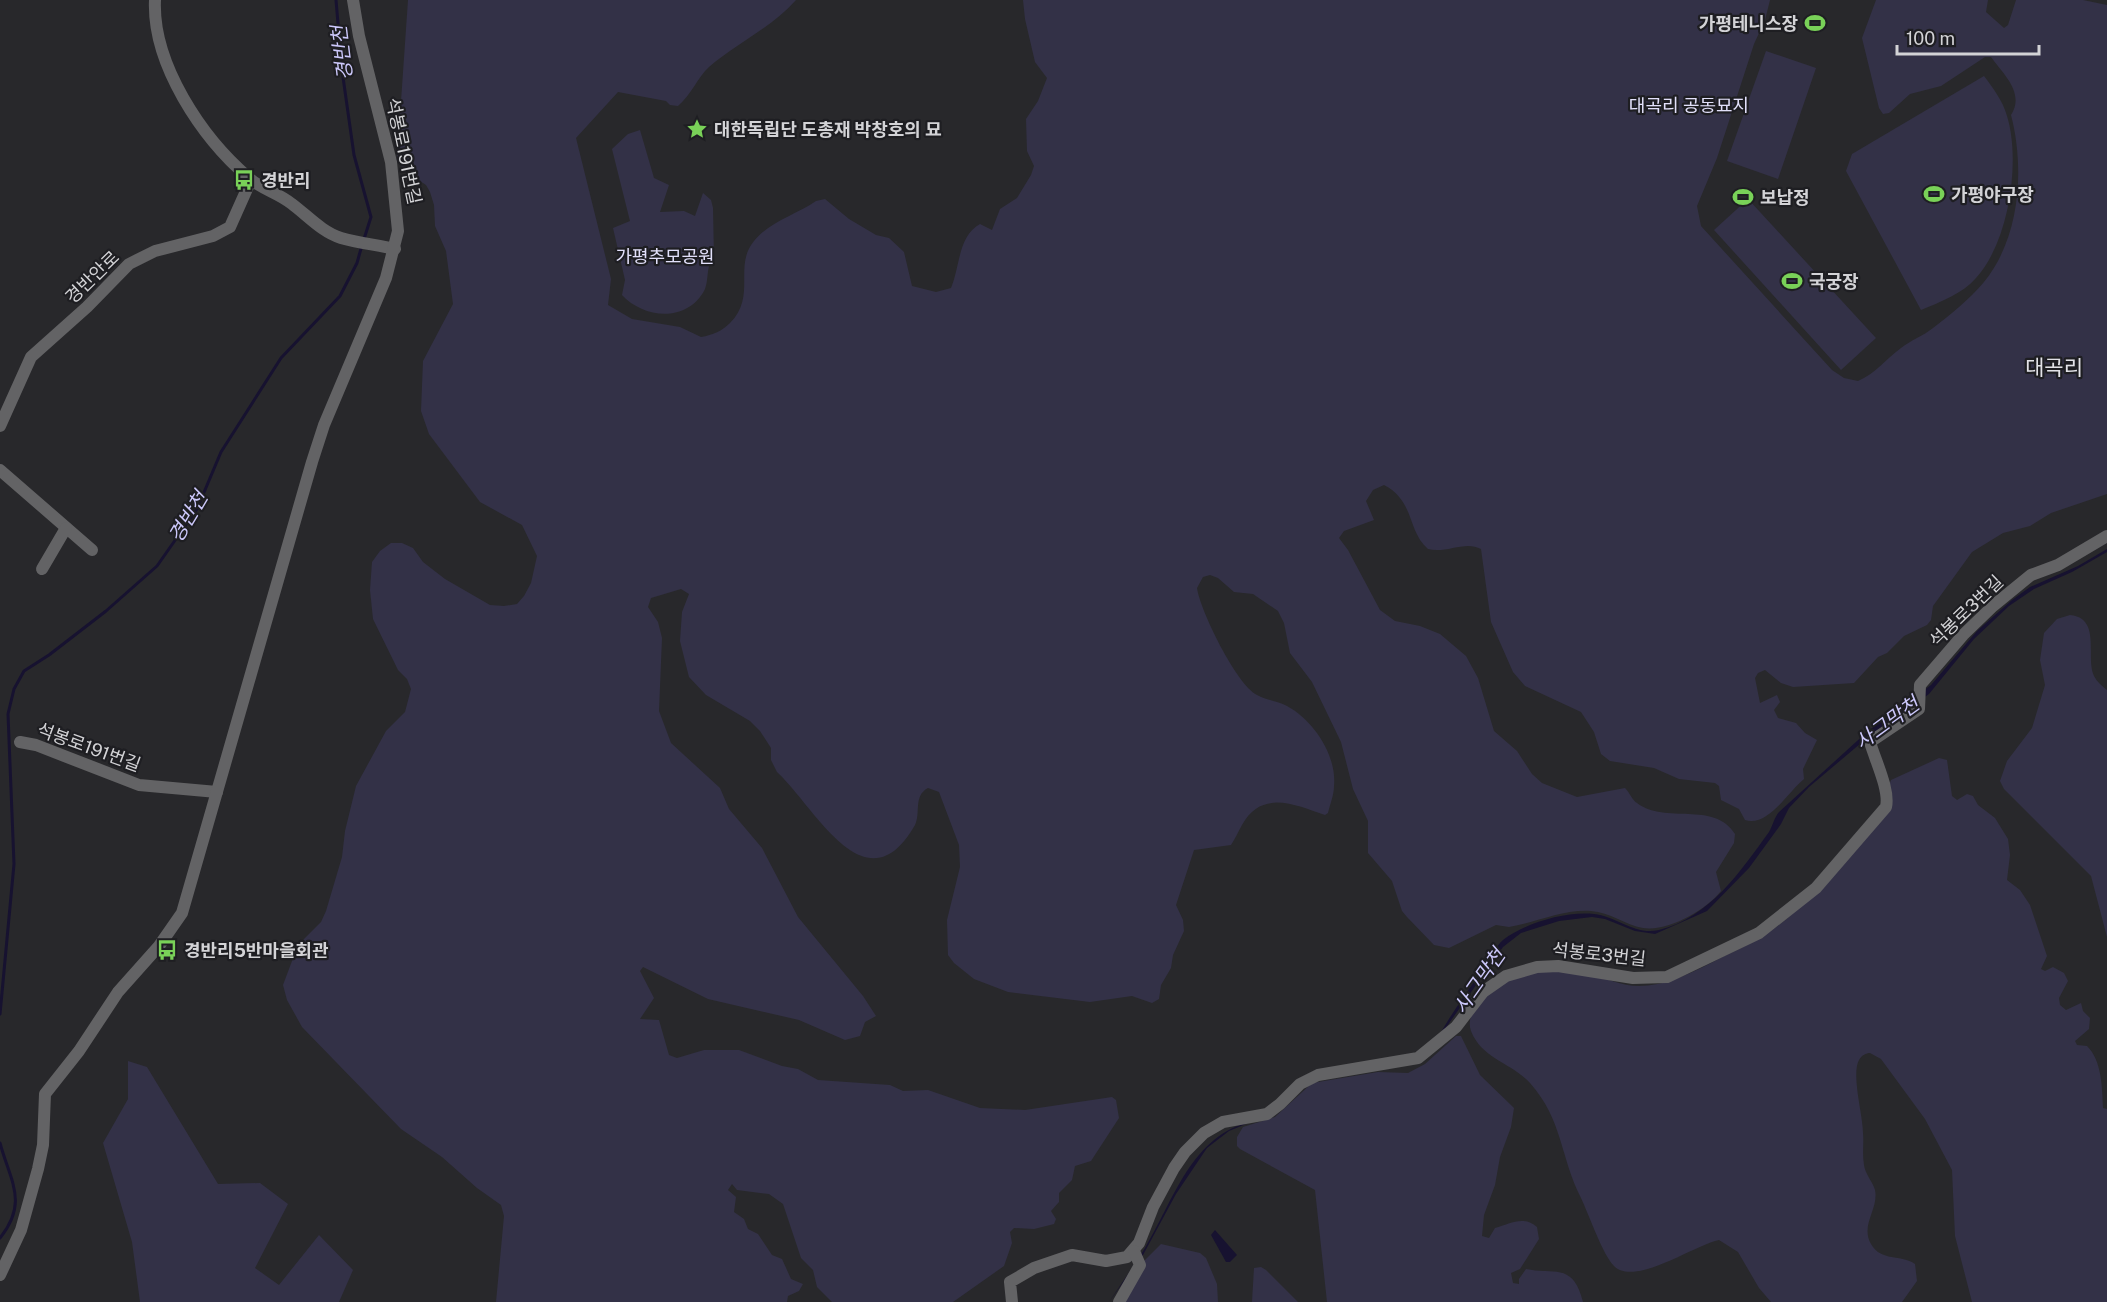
<svg xmlns="http://www.w3.org/2000/svg" width="2107" height="1302" font-family="'Public Sans','Noto Sans KR',sans-serif">
	<style>
		.green { fill: #333147 }
		.water { fill: #171230 }
		.lines { fill: none; stroke-linecap: round; stroke-linejoin: round }
		.stream { stroke: #171230; stroke-width: 3 }
		.minor { stroke: #636365; stroke-width: 12 }
		.labels { text-anchor: middle; dominant-baseline: central; stroke-width: 4.5; stroke-linejoin: round; paint-order: stroke }
		.poi-label { font-size: 18px; font-weight: bold; fill: #d3d3d6; stroke: #1e1e22; text-anchor: start }
		.park-label { font-size: 18px; fill: #e2e0fa; stroke: #1e1e22 }
		.street-label { font-size: 18px; fill: #d3d3d6; stroke: #1e1e22 }
		.water-label { font-size: 20px; font-style: italic; fill: #ccc8fb; stroke: #1e1e22 }
		.quarter-label { font-size: 21px; fill: #e2e2e7; stroke: #1e1e22 }
	</style>
	<rect width="100%" height="100%" fill="#28282b"/>
	<g class="green">
		<path d="M408,0H796C771,28 737,43 709,67C698,77 691,95 678,106L670,105L666,101L618,92L576,138L611,279L608,305L632,319L680,327L701,337C713,335 722,331 730,323C757,296 733,266 754,241C770,221 796,215 816,201L825,199L849,219L876,235L889,238L904,252L912,286L936,292L951,288C960,267 958,236 980,224L992,230L1000,209L1017,198L1031,175L1034,166L1027,151L1026,119L1038,101L1047,78L1035,62L1025,19L1023,0H1770L1765,20L1754,44L1717,158L1697,206L1701,226L1832,370L1844,378L1858,381C1876,373 1885,360 1901,348C1911,340 1923,336 1933,328C1950,315 1970,299 1984,282C2020,238 2025,169 2011,115C2025,93 2004,75 1991,57H1985L1941,86L1910,94L1889,113L1883,114L1879,108L1862,38L1876,0H1988L1986,12L2004,28L2008,25L2016,0H2083L2107,5V494L2051,513L2030,526L2003,533L1972,552L1933,606L1931,620L1927,625L1904,636L1887,653L1878,657L1854,683L1793,687L1781,683L1765,670L1758,673L1755,678L1760,703L1777,695L1780,702L1774,710L1778,718L1796,723L1805,733L1817,740L1803,769L1804,779C1787,793 1768,827 1745,820L1739,809L1721,800L1719,786L1715,783L1679,779L1654,768L1610,761L1601,754L1594,732L1581,712L1525,686L1513,672L1491,622L1481,549C1465,540 1446,554 1428,549C1407,531 1415,501 1384,485L1373,490L1366,501L1374,520L1344,531L1339,538L1348,550L1380,610L1395,621L1420,626L1440,634L1466,656L1478,678L1494,731L1517,751L1532,774L1542,783L1577,797L1625,788C1630,793 1632,800 1637,803C1665,825 1714,800 1735,834L1734,843L1716,872L1721,891C1706,910 1668,932 1643,928C1625,925 1610,912 1591,911C1563,909 1535,923 1509,927L1496,925L1449,948L1434,945L1407,917L1402,911L1392,881L1368,853V821L1353,789L1341,742L1312,682L1290,653L1284,623L1278,611L1253,594L1234,592L1218,578L1210,575L1203,577L1197,588C1200,610 1236,684 1257,695C1266,700 1277,701 1287,706C1313,720 1337,755 1334,786C1334,795 1330,804 1328,813L1325,815C1297,806 1262,788 1242,825C1238,832 1235,839 1231,845L1194,850L1176,905L1183,920L1184,931L1173,955L1171,968L1161,985L1159,999L1152,1003L1132,996L1090,1002L1008,992L974,979L954,963L948,955L947,920L960,867L959,845L939,792L928,788C913,796 921,813 915,825C866,911 815,807 777,772L771,760V748L760,731L750,721L706,695L689,677L680,641L682,612L689,594L681,589L651,598L648,607L658,622L662,638L659,711L671,743L720,788L729,809L762,848L798,917L863,996L876,1016L865,1022L860,1036L845,1040L799,1020L708,999L643,967L640,971L654,998L640,1019L659,1020L669,1055L677,1058L704,1050H739L782,1066L798,1069L818,1080L890,1085L903,1091L928,1090L980,1108L1025,1110L1112,1097L1116,1100L1119,1118L1091,1161L1075,1166L1072,1180L1059,1193V1202L1051,1211L1056,1219L1054,1224L1034,1229L1014,1228L1010,1232L1012,1243L1004,1266L953,1302H832L817,1287L813,1270L801,1258L783,1204L769,1194L737,1190L732,1184L728,1190L736,1197L734,1212L744,1219L748,1229L758,1234L772,1255L782,1259L791,1279L803,1284L799,1291L788,1296L787,1302H496L504,1216L501,1205L477,1188L442,1157L401,1129L302,1027L287,1000L283,985L295,953L304,939L321,922L326,911L342,857L345,831L356,786L386,731L405,712L411,689L407,679L398,670L373,619L370,590L372,562L380,551L391,543H402L413,548L423,562L445,579L490,605L504,606L517,604L524,596L531,583L537,556L522,525L480,502L429,434L421,411L423,361L453,304L446,251L435,226L434,205L430,192L426,185L405,171L397,159Z"/>
		<path d="M1766,51L1816,68L1778,179L1727,161Z"/>
		<path d="M1984,76C1993,88 2003,101 2007,116C2021,161 2009,242 1976,278C1962,294 1940,302 1921,310L1846,171L1852,154Z"/>
		<path d="M640,130L654,178L669,185L660,212L684,211L695,216L703,193L711,200L713,208L714,258C706,264 709,279 705,289C688,323 644,319 622,295L625,280L613,228L630,221L612,149L628,134Z"/>
		<path d="M1748,199L1876,338L1841,370L1714,230Z"/>
		<path d="M2070,615C2102,618 2085,658 2094,676C2097,682 2102,686 2107,690V937L2091,876L2004,789L2000,781L2007,761L2032,728L2045,685L2040,660L2044,633L2057,619Z"/>
		<path d="M1939,758L1947,760L1952,796L1957,800L1967,794L1973,796L1978,805L1995,818L2008,839L2010,855L2007,880L2020,890L2030,905L2047,956L2041,969L2045,971L2053,967L2064,973L2068,981L2059,998L2060,1005L2066,1010L2081,1003L2083,1011L2090,1018L2089,1029L2075,1041L2077,1045L2087,1046C2102,1061 2102,1087 2103,1108L2107,1109V1302H1972L1955,1236L1952,1170L1925,1119L1881,1059L1870,1053C1866,1053 1862,1055 1859,1060C1851,1074 1863,1115 1863,1133C1864,1143 1862,1154 1864,1165C1865,1174 1873,1182 1875,1190C1879,1209 1860,1225 1871,1244C1881,1262 1901,1254 1915,1264L1917,1281L1902,1302H1771L1759,1288L1738,1252L1719,1240C1694,1245 1635,1287 1614,1266C1603,1255 1589,1215 1581,1198C1560,1157 1563,1120 1530,1083C1512,1063 1482,1059 1471,1031C1461,1002 1514,972 1537,970C1552,969 1574,970 1589,974C1606,978 1621,986 1639,986C1664,986 1689,974 1711,963C1727,954 1745,947 1761,937C1793,918 1820,888 1844,860C1853,850 1865,840 1872,828C1881,815 1885,795 1891,780Z"/>
		<path d="M1456,1036H1461L1480,1075L1514,1108L1511,1127L1500,1157L1495,1185L1484,1215L1482,1236L1489,1238L1495,1228C1510,1224 1523,1215 1537,1227L1539,1239L1520,1269L1511,1273L1513,1283L1519,1284V1279L1526,1269C1555,1275 1573,1262 1583,1302H1327L1315,1190L1240,1149L1237,1146V1137L1243,1127L1275,1117L1312,1083L1378,1072L1408,1073L1425,1064Z"/>
		<path d="M128,1061L147,1067L218,1184L260,1183L288,1204L255,1268L279,1285L319,1235L353,1270L339,1302H140L132,1242L103,1143L128,1099Z"/>
		<path d="M1161,1244L1200,1253L1206,1258L1217,1284L1218,1302H1123L1144,1261Z"/>
		<path d="M1261,1267L1266,1270L1298,1302H1252L1254,1268Z"/>
	</g>
	<g class="water">
		<path d="M2107,549V552L2072,572L2034,589L2009,606L1974,639L1929,694L1867,738L1809,787L1789,808L1781,824L1749,868L1707,911L1655,934L1635,931L1605,919L1592,917L1559,921L1521,933L1503,947L1435,1043C1450,1015 1467,992 1485,966C1490,958 1496,946 1503,940C1525,923 1566,911 1594,914C1616,916 1636,936 1659,930C1710,917 1740,872 1769,832C1773,825 1774,818 1779,812L1868,731L1931,685L1977,631L2012,600L2030,587L2078,566Z"/>
		<path d="M1253,1121L1229,1131L1207,1148L1176,1194L1143,1255L1109,1302C1121,1284 1134,1266 1145,1248C1174,1200 1191,1135 1253,1121Z"/>
		<path d="M1215,1230L1237,1255L1230,1262H1226L1211,1235Z"/>
	</g>
	<g class="lines">
		<g class="stream">
			<path d="M336,0L342,70L354,155L371,217L364,239"/>
			<path d="M0,1014L14,864L8,714L14,689L24,671L49,655L106,611L157,566L197,509L221,452L281,358L340,296L357,263L362,245"/>
			<path d="M0,1143C10,1181 29,1202 0,1238"/>
		</g>
		<g class="minor">
			<path d="M155,0C152,64 202,138 249,178C261,189 279,193 292,204C308,216 322,232 341,238C358,243 378,245 395,249"/>
			<path d="M0,426L31,357L87,307L129,264L155,251L213,236L230,227L251,180"/>
			<path d="M0,470L92,550"/>
			<path d="M42,569L66,528"/>
			<path d="M20,742L36,745L139,785L217,792"/>
			<path d="M0,1275L21,1230L38,1169L43,1145L45,1094L79,1051L118,992L159,946L182,913L312,462L324,425L386,278L398,231L391,162L359,36L353,0"/>
			<path d="M1012,1302L1010,1282L1034,1268L1072,1255L1106,1261L1127,1257L1139,1243L1153,1207L1174,1168L1185,1152L1204,1133L1223,1122L1267,1114L1280,1104L1300,1084L1318,1075L1418,1058L1456,1027L1483,992L1506,976L1537,967L1558,966L1633,978L1667,977L1759,933L1816,888L1886,807C1890,790 1875,760 1870,742L1919,709L1920,685L1963,635L1993,606L2031,575L2058,565L2107,536"/>
			<path d="M1119,1302L1140,1265L1134,1251"/>
		</g>
	</g>
	<defs>
		<g id="stadium-bare" transform="scale(1.62)"><path d="M0-5a6.5 5 0 1 0 0 10a6.5 5 0 1 0 0-10ZM-3.5-1.8h7v3.6h-7Z" fill="#79d158" stroke="#1e1e22" stroke-width="2.5" paint-order="stroke"/></g>
		<g id="sight-bare" transform="scale(1.62)"><path d="M0-6L1.8-2.2L6-1.7L2.9 1.2L3.7 5.4L0 3.3L-3.7 5.4L-2.9 1.2L-6-1.7L-1.8-2.2Z" fill="#79d158" stroke="#1e1e22" stroke-width="2.5" paint-order="stroke"/></g>
		<g id="bus-bare" transform="scale(1.62)"><path d="M-5-6H5V4H4V6H2V4H-2V6H-4V4H-5ZM-3.5-4V0h7V-4ZM-3.5 1.2v1.5H-2V1.2ZM2 1.2v1.5H3.5V1.2Z" fill="#79d158" stroke="#1e1e22" stroke-width="2.5" paint-order="stroke"/></g>
	</defs>
	<g fill-rule="evenodd">
		<use href="#stadium-bare" x="1815" y="23"/>
		<use href="#sight-bare" x="697" y="129"/>
		<use href="#bus-bare" x="244" y="180"/>
		<use href="#stadium-bare" x="1934" y="194"/>
		<use href="#stadium-bare" x="1743" y="197"/>
		<use href="#stadium-bare" x="1792" y="281"/>
		<use href="#bus-bare" x="167" y="950"/>
	</g>
	<g class="labels">
		<g class="poi-label">
			<text x="1798" y="23" text-anchor="end">가평테니스장</text>
			<text x="714" y="129">대한독립단 도총재 박창호의 묘</text>
			<text x="261" y="180">경반리</text>
			<text x="1951" y="194">가평야구장</text>
			<text x="1760" y="197">보납정</text>
			<text x="1809" y="281">국궁장</text>
			<text x="184" y="950">경반리5반마을회관</text>
		</g>
		<g class="park-label">
			<text x="1689" y="105">대곡리 공동묘지</text>
			<text x="665" y="256">가평추모공원</text>
		</g>
		<g class="street-label">
			<text transform="translate(404 151) rotate(78)">석봉로191번길</text>
			<text transform="translate(92 277) rotate(-44)">경반안로</text>
			<text transform="translate(1966 611) rotate(-44)">석봉로3번길</text>
			<text transform="translate(89 747) rotate(20)">석봉로191번길</text>
			<text transform="translate(1599 954) rotate(6)">석봉로3번길</text>
		</g>
		<g class="water-label">
			<text transform="translate(342 53) rotate(-97)">경반천</text>
			<text transform="translate(188 517) rotate(-59)">경반천</text>
			<text transform="translate(1887 723) rotate(-36)">사그막천</text>
			<text transform="translate(1479 981) rotate(-55)">사그막천</text>
		</g>
		<g class="quarter-label">
			<text x="2054" y="367">대곡리</text>
		</g>
	</g>
	<path d="M1897 45v9h142v-9" fill="none" stroke="#d3d3d6" stroke-width="3"/>
	<text x="1906" y="45" font-size="18" fill="#d3d3d6" stroke="#1e1e22" stroke-width="4.5" paint-order="stroke">100 m</text>
</svg>
